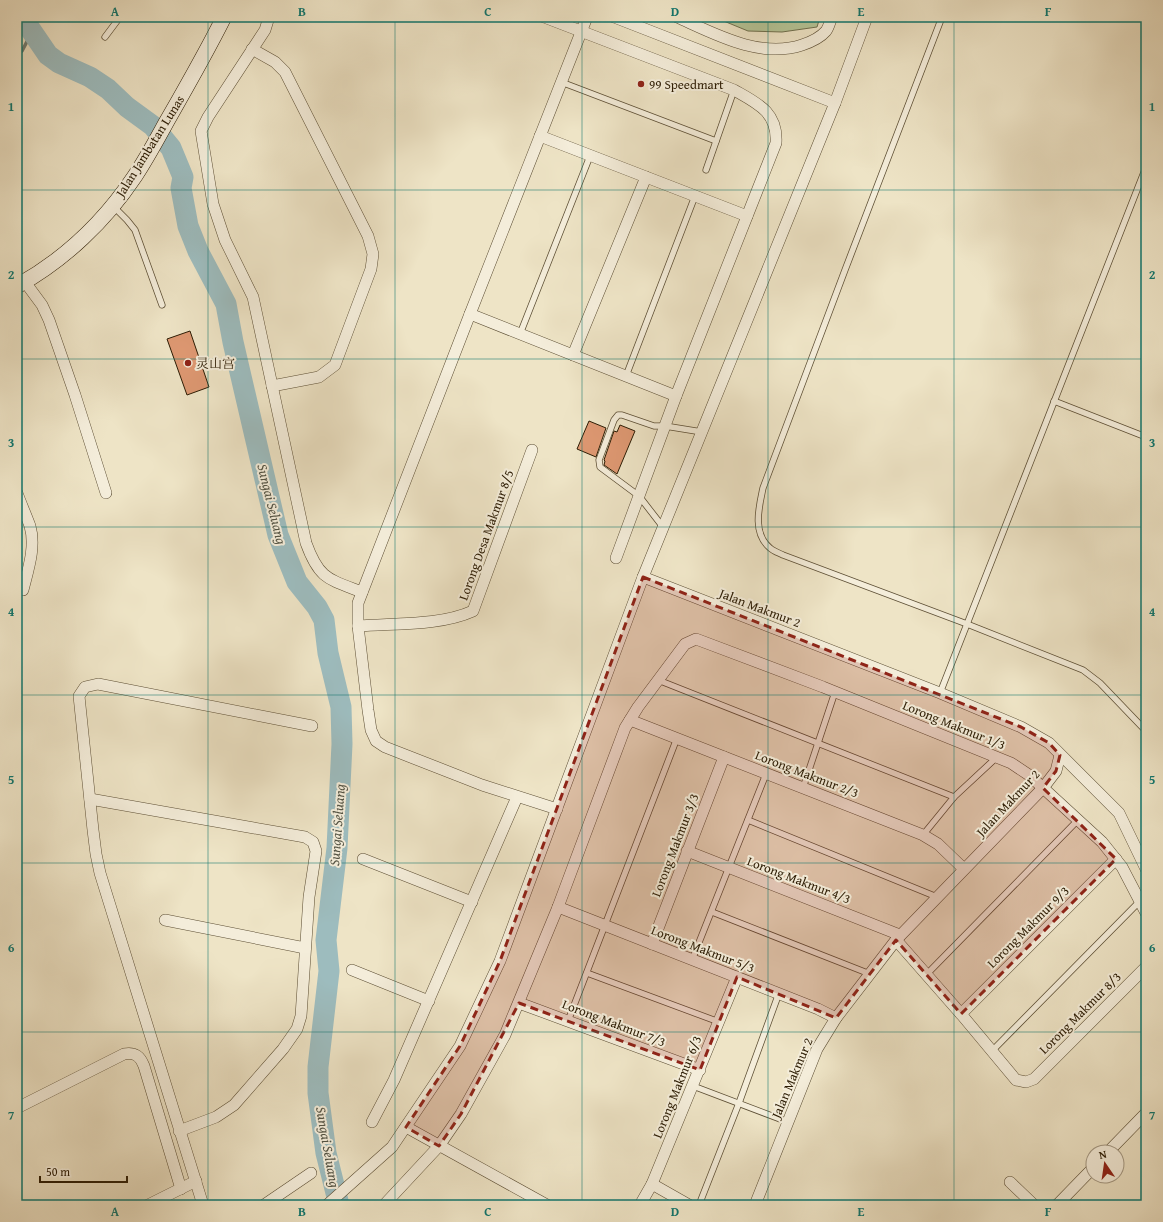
<svg xmlns="http://www.w3.org/2000/svg" width="1163" height="1222" font-family="'Gentium Book Plus','Noto Serif SC',serif">
	<style>
		.green { fill: #b5c597; stroke: #70704e }
		.lines { fill: none; stroke-linecap: round; stroke-linejoin: round }
		.stream { stroke: #707c74; stroke-width: 3.5 }
		.river { stroke: #9dbcbe; stroke-width: 21 }
		.building { fill: #de9872; stroke: #2c1c04 }
		.lane-casing { stroke: #5c4e34; stroke-width: 7 }
		.street-casing { stroke: #5c4e34; stroke-width: 12 }
		.secondary-casing { stroke: #2c1c04; stroke-width: 16 }
		.lane { stroke: #f4edda; stroke-width: 5.5 }
		.street { stroke: #f4edda; stroke-width: 11 }
		.secondary { stroke: #f4edda; stroke-width: 15 }
		.marked { fill: #8f2418; fill-opacity: 0.2; stroke: #8f2418; stroke-width: 3; stroke-dasharray: 8 5; stroke-linejoin: round }
		.grid { fill: none; stroke: #0f766e; stroke-width: 1; stroke-opacity: 0.55 }
		.poi-dot { fill: #8f2418; stroke: #f4edda; stroke-width: 1.5 }
		.labels { text-anchor: middle; dominant-baseline: central; stroke-width: 4; stroke-linejoin: round; paint-order: stroke }
		.poi-label { font-size: 13px; fill: #2c1c04; stroke: #f4edda; text-anchor: start }
		.street-label { font-size: 13px; fill: #2c1c04; stroke: #f4edda }
		.water-label { font-size: 14px; font-style: italic; fill: #545445; stroke: #f4edda }
		.neatline { fill: none; stroke: #0f766e; stroke-width: 1.5 }
		.grid-label { font-size: 13px; text-anchor: middle; font-weight: bold; fill: #0f766e }
	</style>
	<rect width="100%" height="100%" fill="#eee4c6"/>
	<filter id="stains"><feTurbulence type="fractalNoise" baseFrequency=".005" numOctaves="4"/><feColorMatrix values="0 0 0 0 .2 0 0 0 0 .09 0 0 0 0 .02 0 0 0 .5 -.17"/></filter>
	<radialGradient id="worn" r=".72"><stop offset=".6" stop-color="#630" stop-opacity="0"/><stop offset="1" stop-color="#630" stop-opacity=".3"/></radialGradient>
	<path class="green" d="M714,17H820L817,27L782,32L748,31Z"/>
	<g class="lines">
		<path class="stream" d="M17,55L22,51L32,32"/>
		<path class="river" d="M22,17L48,55L59,63L90,77L108,89L127,107L153,126L171,148L183,177L181,188L188,226L198,251L226,304L233,342L278,535L297,582L317,607L324,620L328,653L341,707L342,744L337,848L326,940L329,971L318,1067V1093L326,1153L339,1205"/>
	</g>
	<g class="building">
		<path d="M190,331L209,387L187,395L167,339Z"/>
		<path d="M589,421L606,428L596,457L577,449Z"/>
		<path d="M620,425L635,431L617,474L604,465L605,461L604,460L614,431L617,432Z"/>
	</g>
	<g class="lines">
		<g class="lane-casing">
			<g id="lane">
				<path d="M942,17L845,270L763,488C759,507 752,533 770,548C773,551 779,553 783,555L967,624L1083,670L1100,683L1146,731"/>
				<path d="M105,37L120,17"/>
				<path d="M561,82L716,141"/>
				<path d="M706,170L734,90"/>
				<path d="M113,206L127,220L135,230L162,305"/>
				<path d="M520,334L590,156"/>
				<path d="M626,376L695,196"/>
				<path d="M1054,401L1146,437"/>
				<path d="M663,527L639,496L600,467L599,460L614,420L618,415H622L654,426H665L702,432"/>
				<path d="M658,680L954,797"/>
				<path d="M940,693L1146,167"/>
				<path d="M803,788L835,692"/>
				<path d="M748,820L937,897"/>
				<path d="M923,835L954,797L997,757"/>
				<path d="M712,912L870,974"/>
				<path d="M692,960L766,774"/>
				<path d="M587,973L719,1022"/>
				<path d="M926,975L1078,820"/>
				<path d="M568,1021L677,738"/>
				<path d="M992,1051L1140,901"/>
				<path d="M693,1086L788,1122"/>
				<path d="M699,1205L739,1103L779,993"/>
			</g>
		</g>
		<g class="street-casing">
			<g id="street">
				<path d="M269,17L265,30L208,117L201,131L213,204L225,240L253,297L306,543C319,579 328,579 362,592"/>
				<path d="M544,17L734,90C757,103 778,112 776,143L676,396L616,558"/>
				<path d="M587,17L470,314L676,396"/>
				<path d="M614,17L835,103"/>
				<path d="M677,17C715,34 760,59 802,45C811,42 820,38 826,31C829,27 830,21 832,17"/>
				<path d="M252,49L275,62L285,72L368,236L373,254L371,269L335,365L319,377L272,386"/>
				<path d="M540,136L747,216"/>
				<path d="M25,282L42,305L49,320L75,395L106,493"/>
				<path d="M470,314L358,603V626L368,710L371,730L376,741L385,747L482,785L557,809"/>
				<path d="M573,355L646,177"/>
				<path d="M17,493C21,504 26,515 30,526C36,547 28,570 23,590"/>
				<path d="M643,577L940,693L1021,727L1049,743L1119,813L1146,869"/>
				<path d="M358,626C394,623 440,626 473,611L532,450"/>
				<path d="M630,720L923,835L938,844L964,869"/>
				<path d="M90,799L305,837L313,842L316,851L309,897L301,1016L297,1029L283,1049L234,1105L216,1117L179,1131"/>
				<path d="M687,851L900,935"/>
				<path d="M363,859L472,902"/>
				<path d="M558,907L818,1009L836,1018"/>
				<path d="M165,920L305,948"/>
				<path d="M896,940L961,1014L1016,1080L1026,1082L1034,1079L1146,967"/>
				<path d="M652,944L724,757"/>
				<path d="M352,970L429,1001"/>
				<path d="M519,1003L700,1070"/>
				<path d="M961,1014L1116,859"/>
				<path d="M17,1108L124,1054C135,1052 140,1056 144,1066L181,1189"/>
				<path d="M372,1122L394,1080L517,797"/>
				<path d="M406,1127L547,1205"/>
				<path d="M1108,1152L1146,1113"/>
				<path d="M1010,1182L1034,1205"/>
				<path d="M652,1184L689,1205"/>
				<path d="M148,1205L196,1181"/>
				<path d="M203,1205L100,873L96,854L93,830L79,696L85,687L98,684L312,726"/>
				<path d="M264,1205L311,1173"/>
				<path d="M327,1205L392,1147L460,1046L500,961L643,577L835,103L867,17"/>
				<path d="M384,1205L439,1146L461,1114L505,1035L558,907L625,728L638,707L685,644L696,639L823,687L1011,763L1029,775L1102,842L1122,867L1146,913"/>
				<path d="M640,1205L652,1184L737,977"/>
				<path d="M755,1205L817,1049L836,1018L896,940L1043,788L1056,771L1060,755"/>
				<path d="M1057,1205L1093,1168"/>
			</g>
		</g>
		<g class="secondary-casing">
			<path id="secondary" d="M17,286C64,260 105,221 135,176C147,158 157,139 167,121C187,86 206,53 224,17"/>
		</g>
		<use href="#lane" class="lane"/>
		<use href="#street" class="street"/>
		<use href="#secondary" class="secondary"/>
	</g>
	<path class="marked" d="M643,577L1021,727L1049,743L1060,755L1056,771L1043,788L1116,859L961,1014L896,940L836,1018L737,977L700,1070L519,1003L461,1114L439,1146L406,1127L460,1046L500,961Z"/>
	<path class="grid" d="M208,17V1205M395,17V1205M582,17V1205M768,17V1205M954,17V1205M17,190H1146M17,359H1146M17,527H1146M17,695H1146M17,863H1146M17,1032H1146"/>
	<g class="poi-dot">
		<circle cx="641" cy="84" r="4"/>
		<circle cx="188" cy="363" r="4"/>
	</g>
	<g class="labels">
		<g class="poi-label">
			<text x="649" y="84">99 Speedmart</text>
			<text x="196" y="363">灵山宫</text>
		</g>
		<g class="street-label">
			<text transform="translate(150 146) rotate(-58)">Jalan Jambatan Lunas</text>
			<text transform="translate(486 535) rotate(-70)">Lorong Desa Makmur 8/5</text>
			<text transform="translate(760 608) rotate(21)">Jalan Makmur 2</text>
			<text transform="translate(954 725) rotate(22)">Lorong Makmur 1/3</text>
			<text transform="translate(807 774) rotate(21)">Lorong Makmur 2/3</text>
			<text transform="translate(1008 803) rotate(-47)">Jalan Makmur 2</text>
			<text transform="translate(675 845) rotate(-69)">Lorong Makmur 3/3</text>
			<text transform="translate(799 880) rotate(21)">Lorong Makmur 4/3</text>
			<text transform="translate(1028 927) rotate(-45)">Lorong Makmur 9/3</text>
			<text transform="translate(703 949) rotate(21)">Lorong Makmur 5/3</text>
			<text transform="translate(1080 1013) rotate(-45)">Lorong Makmur 8/3</text>
			<text transform="translate(614 1023) rotate(21)">Lorong Makmur 7/3</text>
			<text transform="translate(792 1078) rotate(-67)">Jalan Makmur 2</text>
			<text transform="translate(677 1087) rotate(-68)">Lorong Makmur 6/3</text>
		</g>
		<g class="water-label">
			<text transform="translate(272 504) rotate(76)">Sungai Seluang</text>
			<text transform="translate(337 825) rotate(-86)">Sungai Seluang</text>
			<text transform="translate(328 1147) rotate(80)">Sungai Seluang</text>
		</g>
	</g>
	<rect width="1163" height="1222" fill="none" stroke="#eee4c6" stroke-width="44"/>
	<g transform="translate(1105 1164) rotate(347)"><circle r="19" fill="#f4edda" stroke="#a49984"/>
	<path d="M0-3L7 15L0 10L-7 15Z" fill="#8f2418"/>
	<text y="-6" font-size="11" font-weight="bold" text-anchor="middle" fill="#2c1c04">N</text>
	</g>
	<path d="M40 1176v6h87v-6" fill="none" stroke="#2c1c04" stroke-width="2"/>
	<text x="46" y="1176" font-size="12" fill="#2c1c04" stroke="#f4edda" stroke-width="3" paint-order="stroke">50 m</text>
	<rect x="22" y="22" width="1119" height="1178" class="neatline"/>
	<g class="grid-label">
		<text x="115" y="16">A</text>
		<text x="302" y="16">B</text>
		<text x="488" y="16">C</text>
		<text x="675" y="16">D</text>
		<text x="861" y="16">E</text>
		<text x="1048" y="16">F</text>
		<text x="11" y="111">1</text>
		<text x="1152" y="111">1</text>
		<text x="11" y="279">2</text>
		<text x="1152" y="279">2</text>
		<text x="11" y="447">3</text>
		<text x="1152" y="447">3</text>
		<text x="11" y="616">4</text>
		<text x="1152" y="616">4</text>
		<text x="11" y="784">5</text>
		<text x="1152" y="784">5</text>
		<text x="11" y="952">6</text>
		<text x="1152" y="952">6</text>
		<text x="11" y="1120">7</text>
		<text x="1152" y="1120">7</text>
		<text x="115" y="1216">A</text>
		<text x="302" y="1216">B</text>
		<text x="488" y="1216">C</text>
		<text x="675" y="1216">D</text>
		<text x="861" y="1216">E</text>
		<text x="1048" y="1216">F</text>
	</g>
	<rect width="100%" height="100%" filter="url(#stains)"/>
	<rect width="100%" height="100%" fill="url(#worn)"/>
</svg>
